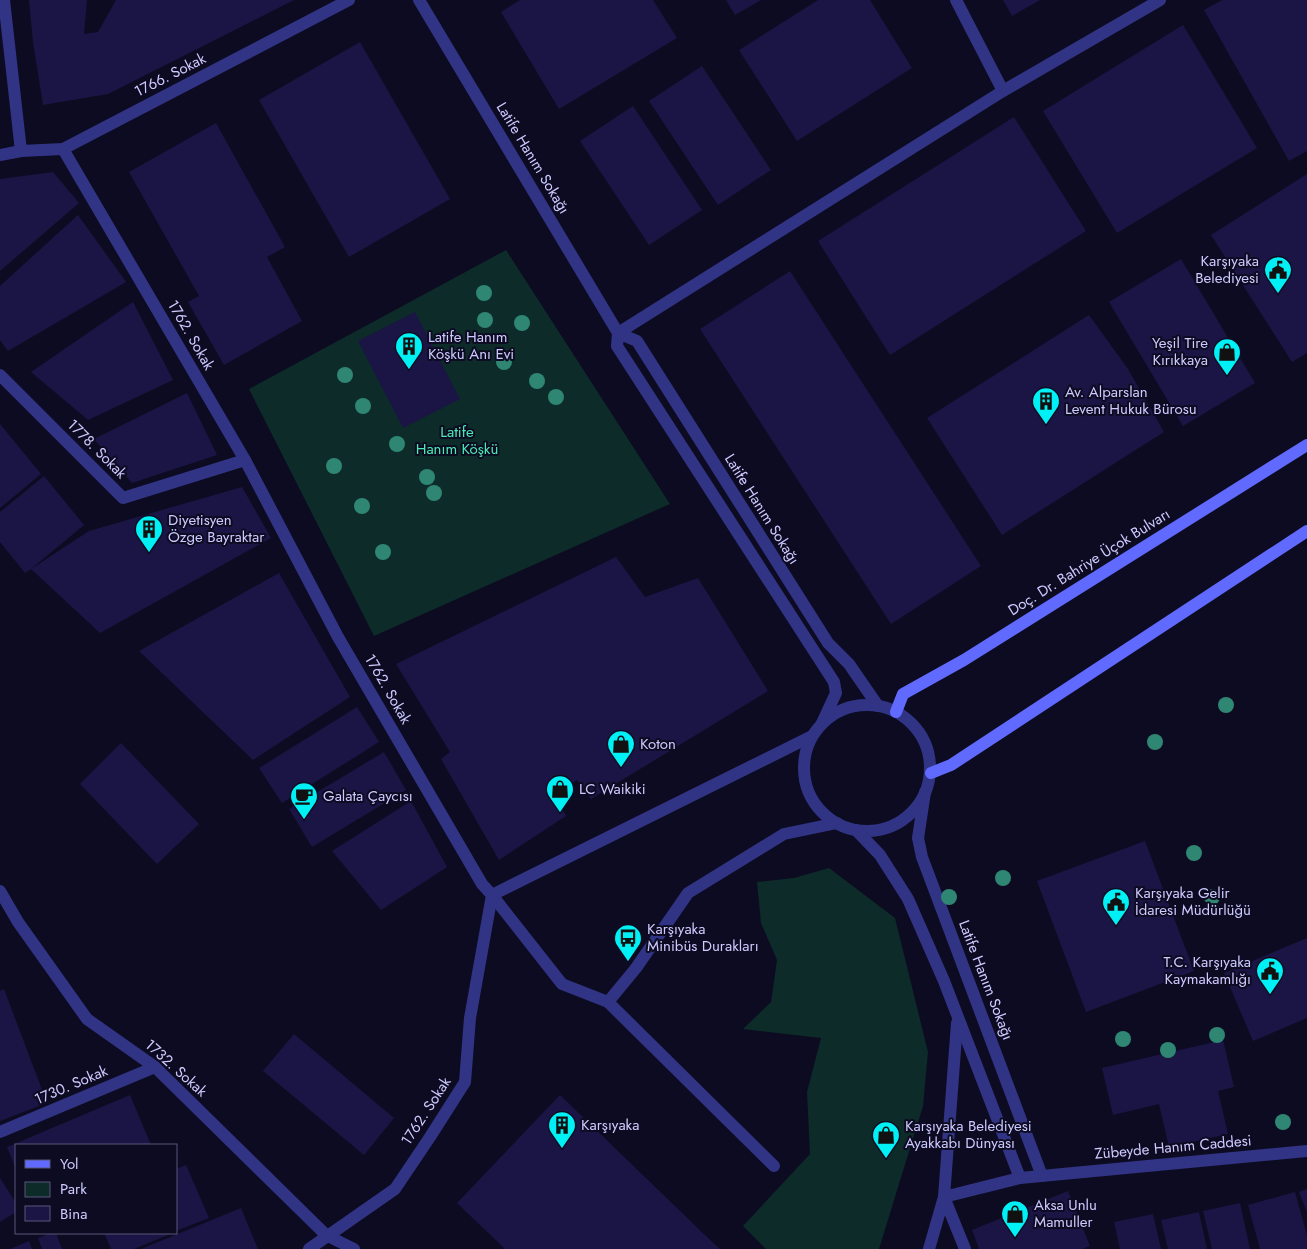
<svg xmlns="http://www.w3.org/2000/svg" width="1307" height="1249" font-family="Jost,sans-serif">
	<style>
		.green { fill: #0d2b28 }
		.building { fill: #1a1544 }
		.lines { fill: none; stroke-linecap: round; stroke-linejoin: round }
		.lane { stroke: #313485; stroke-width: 12 }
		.street { stroke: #313485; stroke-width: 12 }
		.secondary { stroke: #616aff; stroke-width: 12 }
		.tree { fill: #2f8672 }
		.labels { text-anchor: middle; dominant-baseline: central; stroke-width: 4; stroke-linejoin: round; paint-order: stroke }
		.street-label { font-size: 15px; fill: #cccaff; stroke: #0d0b21 }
		.poi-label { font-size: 15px; fill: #cccaff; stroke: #0d0b21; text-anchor: start }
		.park-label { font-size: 15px; fill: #4bebb5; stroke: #0d0b21 }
	</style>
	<rect width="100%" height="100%" fill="#0d0b21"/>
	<g class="green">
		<path d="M506,250L670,504L374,636L249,389Z"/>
		<path d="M829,868L895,918L928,1052L923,1106L879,1249H766L743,1226L810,1154L807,1092L821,1038L743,1029L771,1002L777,960L761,923L757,882L794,878Z"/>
	</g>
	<g class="building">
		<path d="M29,0H87L84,34L98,32L116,0H294L108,94L43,105L33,42Z"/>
		<path d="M520,0H653L677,38L559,109L501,12Z"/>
		<path d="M726,0H761L735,15Z"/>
		<path d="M818,0H870L912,68L797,141L739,50Z"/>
		<path d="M1003,0H1040L1012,16Z"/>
		<path d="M1222,0H1307V151L1289,161L1204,10Z"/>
		<path d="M1183,25L1257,148L1117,233L1043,111Z"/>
		<path d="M360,42L450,199L349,257L259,100Z"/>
		<path d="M702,66L771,170L718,205L649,101Z"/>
		<path d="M633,106L702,210L649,245L580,141Z"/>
		<path d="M1014,117L1086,231L890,355L818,241Z"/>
		<path d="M216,123L285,247L267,257L302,321L224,365L188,302L199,296L129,172Z"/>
		<path d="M53,172L79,203L0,271V179Z"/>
		<path d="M1307,174V353L1292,362L1211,235Z"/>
		<path d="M78,215L126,282L8,351L0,340V286Z"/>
		<path d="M1181,259L1255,383L1183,426L1109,302Z"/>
		<path d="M790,271L981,566L891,624L700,329Z"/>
		<path d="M133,302L173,380L88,420L31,372Z"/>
		<path d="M415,312L460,399L403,428L358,341Z"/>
		<path d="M1089,315L1128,369L1164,432L1002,535L927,418Z"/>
		<path d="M187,393L217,455L132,483L94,439Z"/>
		<path d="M0,424L41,474L0,508Z"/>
		<path d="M44,476L84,525L31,569L89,531L242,487L271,538L100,633L31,569L25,573L0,542V512Z"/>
		<path d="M616,557L645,597L698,578L768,691L591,799L577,780L555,795L566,816L499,860L441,759L450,752L396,664Z"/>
		<path d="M279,573L350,697L253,760L139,651Z"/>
		<path d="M357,707L379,742L282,803L259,768Z"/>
		<path d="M121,743L199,824L157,864L80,784Z"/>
		<path d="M384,752L406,790L312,847L289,809Z"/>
		<path d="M411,801L447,867L381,910L332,851Z"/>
		<path d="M1145,841L1194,971L1086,1012L1037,881Z"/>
		<path d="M1307,938V1018L1253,1041L1224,973Z"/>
		<path d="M4,989L47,1103L0,1121V991Z"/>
		<path d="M294,1034L394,1118L364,1155L263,1071Z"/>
		<path d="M1223,1040L1234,1087L1218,1091L1228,1134L1169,1147L1159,1104L1113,1115L1102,1068Z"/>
		<path d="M130,1095L151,1145H16V1169L7,1147Z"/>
		<path d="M560,1095L707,1237L720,1249H505L457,1203Z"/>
		<path d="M186,1165L209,1218L176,1231V1169Z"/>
		<path d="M0,1178L16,1203V1212L0,1222Z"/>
		<path d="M1307,1189V1212L1299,1192Z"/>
		<path d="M1068,1191L1090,1246L1082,1249H979L972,1230Z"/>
		<path d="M1295,1192L1307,1235V1249H1260L1248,1205Z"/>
		<path d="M1240,1203L1250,1249H1212L1203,1211Z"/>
		<path d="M241,1208L258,1249H141Z"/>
		<path d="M1199,1212L1207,1249H1168L1161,1220Z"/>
		<path d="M1153,1214L1161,1249H1120L1114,1222Z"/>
		<path d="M51,1233H56L62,1249H42L38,1238Z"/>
		<path d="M104,1233H173L134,1249H111Z"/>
		<path d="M29,1241L32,1249H10Z"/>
	</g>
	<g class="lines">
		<g class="lane">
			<path d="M492,895L562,984L608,1002L636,968L688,893L784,834L837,823"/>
			<path d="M608,1002L774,1166"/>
		</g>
		<g class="street">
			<path d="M4,0L21,151"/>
			<path d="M419,0L618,333L617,346L834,682L836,693L822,723"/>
			<path d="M956,0L1003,91"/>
			<path d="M63,149L245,460L338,637L482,884L492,895"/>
			<path d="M0,155L21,151L63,149L349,0"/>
			<path d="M618,333L1003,91L1160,0"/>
			<path d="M618,333L637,341L828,643L849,664L878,706"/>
			<path d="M0,375L123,498L245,460"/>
			<circle cx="867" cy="768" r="63"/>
			<path d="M925,792L918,838L922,857L1042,1176"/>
			<path d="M856,830L880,855L908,899L944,981L1020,1178"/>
			<path d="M0,891L18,922L87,1019L155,1067L326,1235L354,1249"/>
			<path d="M492,895L812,736"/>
			<path d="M0,1132L155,1067"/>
			<path d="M944,1197L1020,1178L1307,1151"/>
			<path d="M944,1197L965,1249"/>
			<path d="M309,1249L395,1189L430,1137L465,1082L470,1018L492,895"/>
			<path d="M929,1249L944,1197L957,1023"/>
		</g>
		<g class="secondary">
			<path d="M896,712L903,694L964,660L1307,445"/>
			<path d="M931,773L951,765L1307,531"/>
		</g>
	</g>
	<g class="tree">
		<circle cx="484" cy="293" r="8"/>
		<circle cx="485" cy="320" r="8"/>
		<circle cx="522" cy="323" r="8"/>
		<circle cx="504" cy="362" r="8"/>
		<circle cx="345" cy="375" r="8"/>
		<circle cx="537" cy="381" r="8"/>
		<circle cx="556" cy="397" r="8"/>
		<circle cx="363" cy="406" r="8"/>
		<circle cx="397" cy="444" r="8"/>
		<circle cx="334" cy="466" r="8"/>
		<circle cx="427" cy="477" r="8"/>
		<circle cx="434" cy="493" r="8"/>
		<circle cx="362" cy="506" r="8"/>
		<circle cx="383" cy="552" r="8"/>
		<circle cx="1226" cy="705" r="8"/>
		<circle cx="1155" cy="742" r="8"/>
		<circle cx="1194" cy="853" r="8"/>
		<circle cx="1003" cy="878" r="8"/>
		<circle cx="949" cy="897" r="8"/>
		<circle cx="1212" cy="897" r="8"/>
		<circle cx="1217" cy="1035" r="8"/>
		<circle cx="1123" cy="1039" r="8"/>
		<circle cx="1168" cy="1050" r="8"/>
		<circle cx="1283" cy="1122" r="8"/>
	</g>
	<defs>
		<g id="civic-pin" transform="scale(1.4375)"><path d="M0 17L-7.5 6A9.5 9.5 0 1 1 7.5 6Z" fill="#00f1f5" stroke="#0d0b21"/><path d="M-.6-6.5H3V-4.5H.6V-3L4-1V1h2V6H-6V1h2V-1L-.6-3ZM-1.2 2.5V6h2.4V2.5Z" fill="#111"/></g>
		<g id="building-pin" transform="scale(1.4375)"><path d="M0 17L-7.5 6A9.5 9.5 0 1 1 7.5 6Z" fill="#00f1f5" stroke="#0d0b21"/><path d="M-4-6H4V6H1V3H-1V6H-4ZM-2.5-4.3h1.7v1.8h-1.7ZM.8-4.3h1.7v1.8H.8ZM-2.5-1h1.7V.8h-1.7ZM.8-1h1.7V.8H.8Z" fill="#111"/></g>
		<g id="shop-pin" transform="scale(1.4375)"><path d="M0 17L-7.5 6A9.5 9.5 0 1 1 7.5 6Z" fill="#00f1f5" stroke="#0d0b21"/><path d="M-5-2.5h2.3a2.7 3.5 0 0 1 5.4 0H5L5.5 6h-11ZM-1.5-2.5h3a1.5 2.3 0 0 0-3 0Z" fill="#111"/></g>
		<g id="cafe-pin" transform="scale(1.4375)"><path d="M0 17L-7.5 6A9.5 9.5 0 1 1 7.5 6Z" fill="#00f1f5" stroke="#0d0b21"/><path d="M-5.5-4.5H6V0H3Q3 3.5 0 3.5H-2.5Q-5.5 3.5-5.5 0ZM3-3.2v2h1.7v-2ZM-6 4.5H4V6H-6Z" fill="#111"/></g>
		<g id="bus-pin" transform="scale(1.4375)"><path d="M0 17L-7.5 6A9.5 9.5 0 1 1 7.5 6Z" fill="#00f1f5" stroke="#0d0b21"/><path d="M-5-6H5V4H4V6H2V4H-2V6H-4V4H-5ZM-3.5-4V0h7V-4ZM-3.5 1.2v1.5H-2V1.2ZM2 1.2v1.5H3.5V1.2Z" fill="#111"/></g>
	</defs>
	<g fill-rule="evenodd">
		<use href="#civic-pin" x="1278" y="270"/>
		<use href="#building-pin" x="409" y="346"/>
		<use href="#shop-pin" x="1227" y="352"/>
		<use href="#building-pin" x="1046" y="401"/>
		<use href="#building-pin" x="149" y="529"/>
		<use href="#shop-pin" x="621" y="744"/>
		<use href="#shop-pin" x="560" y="789"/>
		<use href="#cafe-pin" x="304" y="796"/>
		<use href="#civic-pin" x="1116" y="902"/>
		<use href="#bus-pin" x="628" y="938"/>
		<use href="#civic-pin" x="1270" y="971"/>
		<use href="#building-pin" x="562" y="1125"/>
		<use href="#shop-pin" x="886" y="1135"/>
		<use href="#shop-pin" x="1015" y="1214"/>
	</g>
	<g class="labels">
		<g class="street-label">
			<text transform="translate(170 75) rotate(-27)">1766. Sokak</text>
			<text transform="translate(533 158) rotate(59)">Latife Hanım Sokağı</text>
			<text transform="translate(191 335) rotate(60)">1762. Sokak</text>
			<text transform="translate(97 449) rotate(45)">1778. Sokak</text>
			<text transform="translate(762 509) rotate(58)">Latife Hanım Sokağı</text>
			<text transform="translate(1089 562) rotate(-32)">Doç. Dr. Bahriye Üçok Bulvarı</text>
			<text transform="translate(388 689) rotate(60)">1762. Sokak</text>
			<text transform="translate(986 980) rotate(69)">Latife Hanım Sokağı</text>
			<text transform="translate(176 1068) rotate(42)">1732. Sokak</text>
			<text transform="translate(71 1085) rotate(-23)">1730. Sokak</text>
			<text transform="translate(426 1111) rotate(-57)">1762. Sokak</text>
			<text transform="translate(1173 1147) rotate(-5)">Zübeyde Hanım Caddesi</text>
		</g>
		<g class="poi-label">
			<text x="1259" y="261" text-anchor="end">Karşıyaka<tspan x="1259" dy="17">Belediyesi</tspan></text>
			<text x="428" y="337">Latife Hanım<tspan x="428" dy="17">Köşkü Anı Evi</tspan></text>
			<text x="1208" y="343" text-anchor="end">Yeşil Tire<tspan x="1208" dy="17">Kırıkkaya</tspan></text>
			<text x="1065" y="392">Av. Alparslan<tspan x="1065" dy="17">Levent Hukuk Bürosu</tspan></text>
			<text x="168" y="520">Diyetisyen<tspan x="168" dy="17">Özge Bayraktar</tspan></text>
			<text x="640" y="744">Koton</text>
			<text x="579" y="789">LC Waikiki</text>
			<text x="323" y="796">Galata Çaycısı</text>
			<text x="1135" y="893">Karşıyaka Gelir<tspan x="1135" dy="17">İdaresi Müdürlüğü</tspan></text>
			<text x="647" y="929">Karşıyaka<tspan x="647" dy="17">Minibüs Durakları</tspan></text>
			<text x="1251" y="962" text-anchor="end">T.C. Karşıyaka<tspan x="1251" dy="17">Kaymakamlığı</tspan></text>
			<text x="581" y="1125">Karşıyaka</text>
			<text x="905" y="1126">Karşıyaka Belediyesi<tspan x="905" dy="17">Ayakkabı Dünyası</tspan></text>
			<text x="1034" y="1205">Aksa Unlu<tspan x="1034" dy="17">Mamuller</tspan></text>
		</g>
		<g class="park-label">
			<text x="457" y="432">Latife<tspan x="457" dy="17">Hanım Köşkü</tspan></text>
		</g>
	</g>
	<rect x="15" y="1144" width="162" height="90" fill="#0d0b21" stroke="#59577a"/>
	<rect x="25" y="1160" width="25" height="8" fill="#616aff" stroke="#59577a"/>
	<text x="60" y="1169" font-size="15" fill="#cccaff">Yol</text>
	<rect x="25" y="1182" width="25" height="15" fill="#0d2b28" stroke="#59577a"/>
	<text x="60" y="1194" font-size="15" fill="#cccaff">Park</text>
	<rect x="25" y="1206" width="25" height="15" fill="#1a1544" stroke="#59577a"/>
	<text x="60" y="1219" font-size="15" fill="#cccaff">Bina</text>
</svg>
